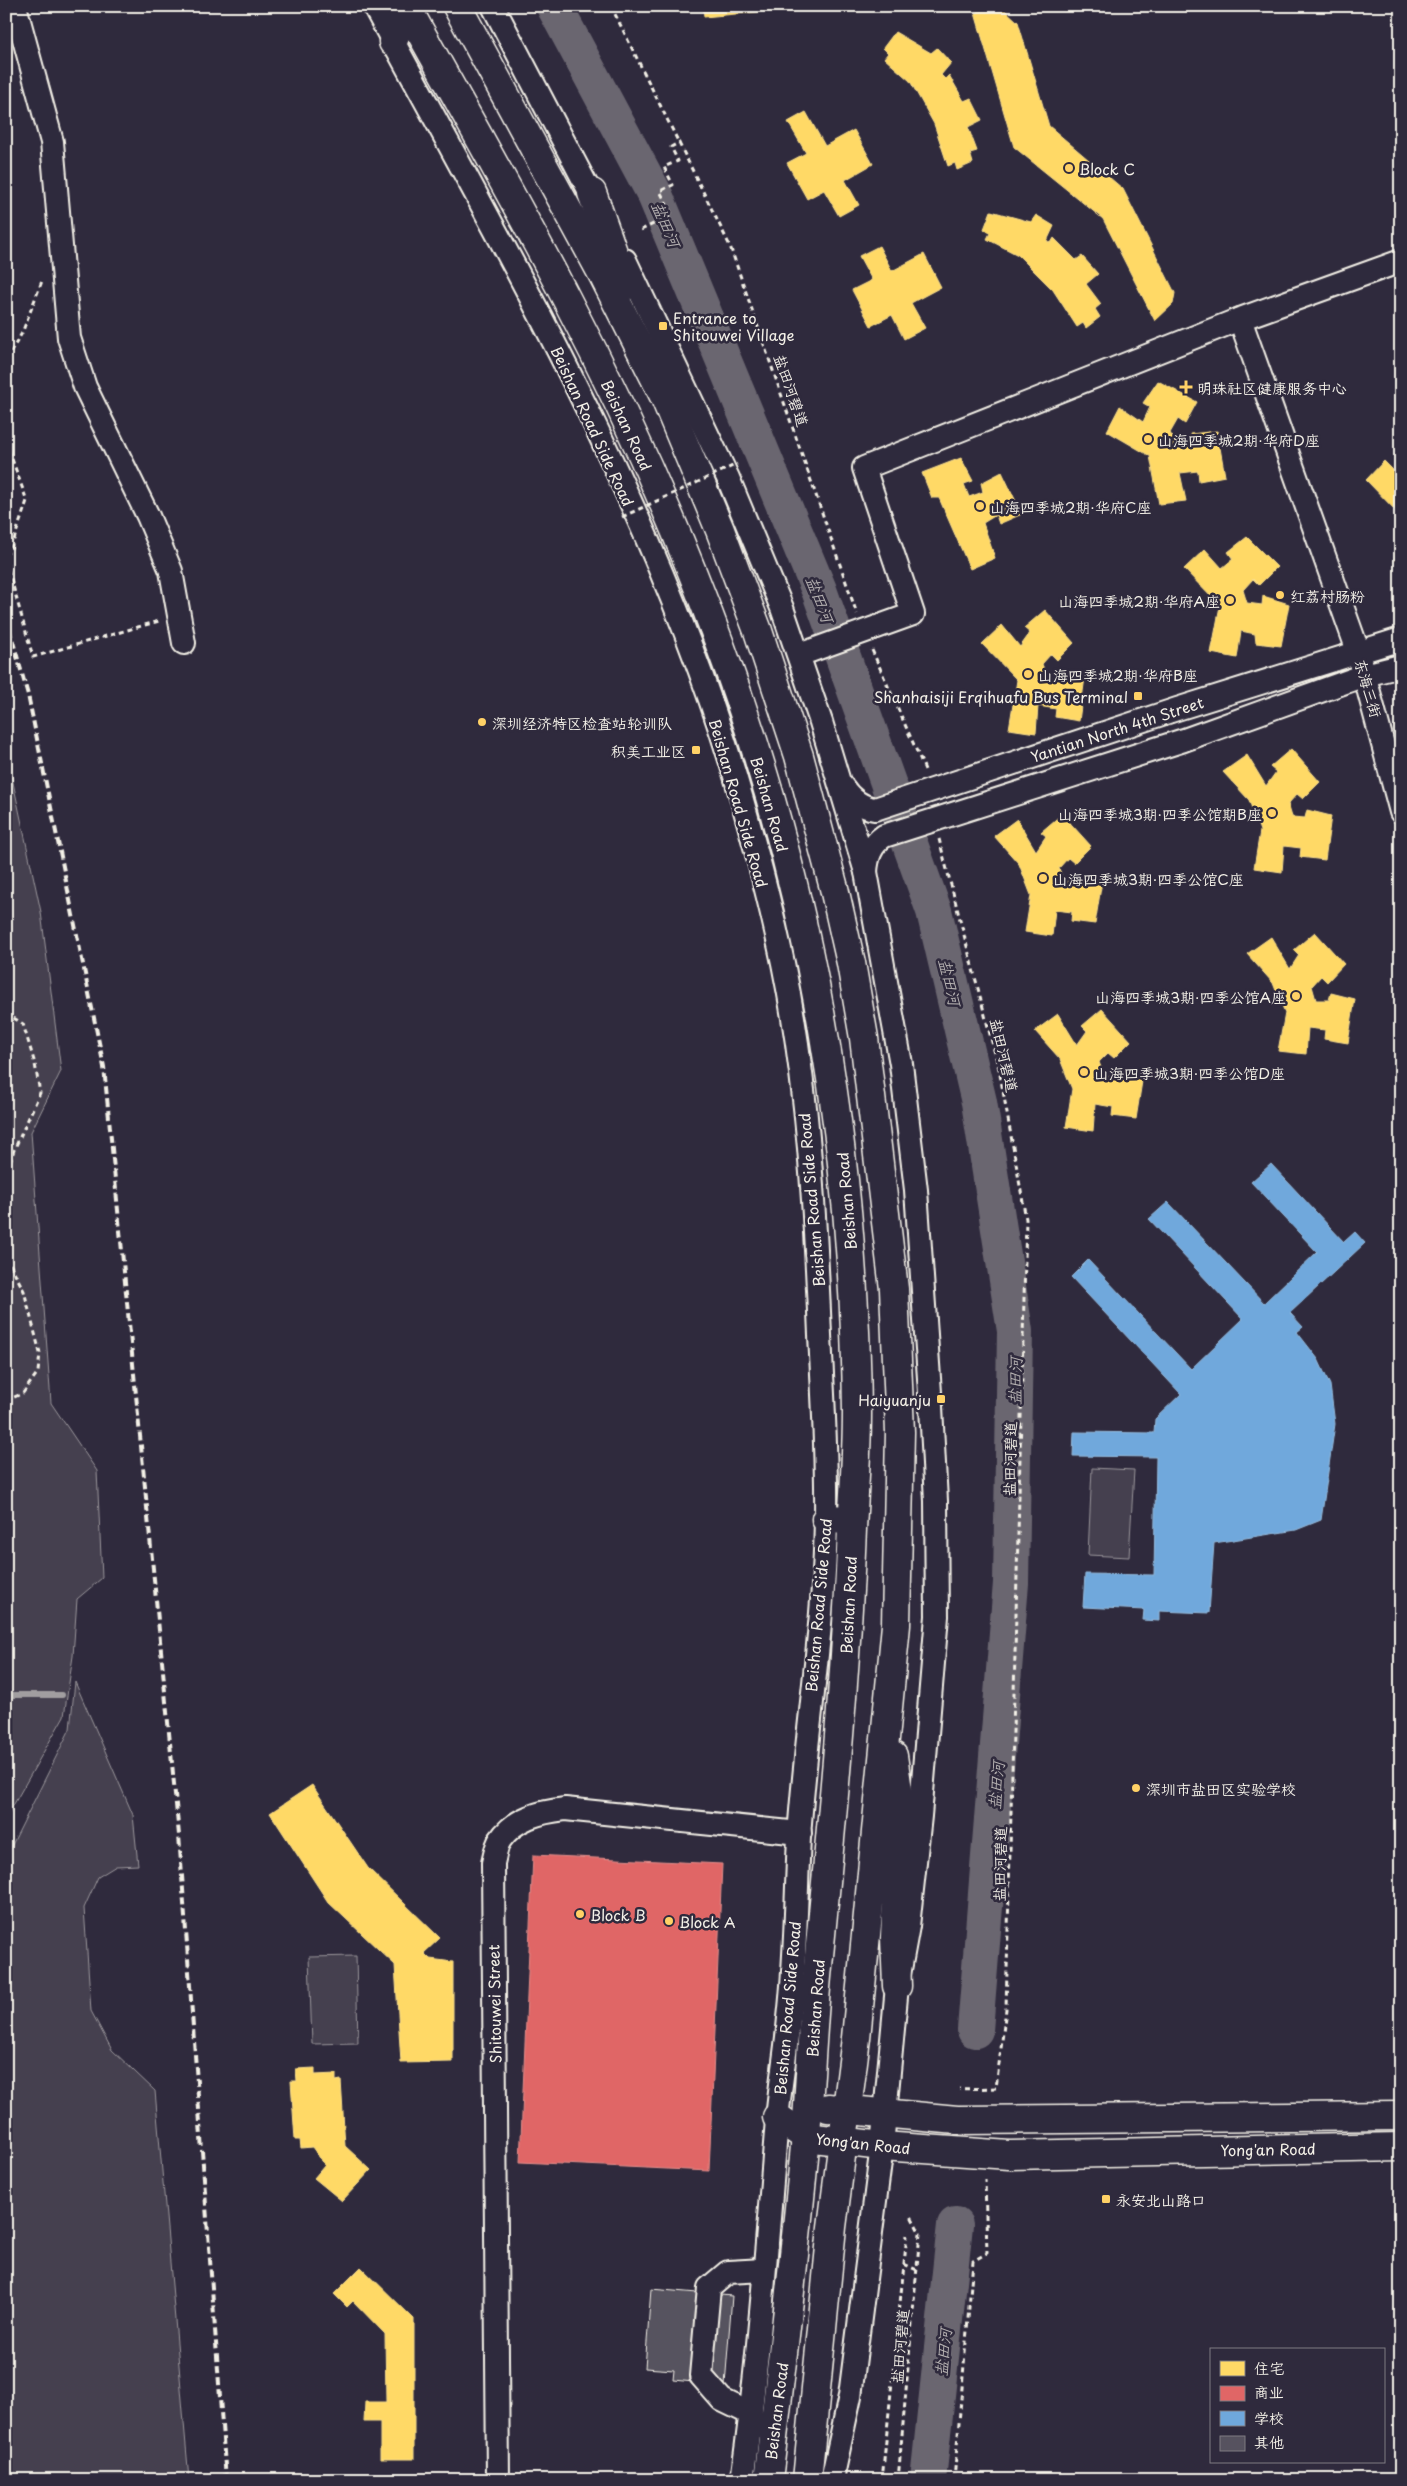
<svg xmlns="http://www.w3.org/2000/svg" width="1407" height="2486" font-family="'Playpen Sans','LXGW WenKai TC',sans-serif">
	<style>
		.green { fill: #454050; stroke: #9c989c }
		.homes { fill: #ffd966; stroke: #fce08d }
		.shops { fill: #e06666; stroke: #e6908d }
		.schools { fill: #6fa8dc; stroke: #97bee0 }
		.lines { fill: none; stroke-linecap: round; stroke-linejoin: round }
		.stream { stroke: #a19ea0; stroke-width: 6 }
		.river { stroke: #6a6670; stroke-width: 36 }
		.building { fill: #56525f; stroke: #f4f1e8 }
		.minor-casing { stroke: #f4f1e8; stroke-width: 26 }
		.major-casing { stroke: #f4f1e8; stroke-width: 31 }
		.path { stroke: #f4f1e8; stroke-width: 3; stroke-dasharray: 5 4; stroke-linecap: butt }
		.minor { stroke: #2f2a3d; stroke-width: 22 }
		.major { stroke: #2f2a3d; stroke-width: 28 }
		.rail { stroke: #f4f1e8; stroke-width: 4; stroke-dasharray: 8 4; stroke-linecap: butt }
		.path-bridge { stroke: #f4f1e8; stroke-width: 3; stroke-dasharray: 5 4; stroke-linecap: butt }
		.poi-dot { fill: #ffd166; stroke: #2f2a3d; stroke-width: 2 }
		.labels { text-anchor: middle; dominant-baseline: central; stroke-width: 5; stroke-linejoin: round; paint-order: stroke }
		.poi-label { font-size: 15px; fill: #f4f1e8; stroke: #2f2a3d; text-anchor: start }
		.street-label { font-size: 15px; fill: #f4f1e8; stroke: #2f2a3d }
		.water-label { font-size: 16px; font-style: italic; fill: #b6b2b2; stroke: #2f2a3d }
	</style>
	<rect width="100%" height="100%" fill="#2f2a3d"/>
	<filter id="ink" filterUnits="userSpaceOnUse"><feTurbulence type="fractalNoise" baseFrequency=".02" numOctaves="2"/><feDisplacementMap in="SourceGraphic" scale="10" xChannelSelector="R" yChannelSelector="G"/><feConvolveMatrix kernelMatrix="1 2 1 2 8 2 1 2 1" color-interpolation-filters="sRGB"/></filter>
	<g filter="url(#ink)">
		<g class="green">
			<path d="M6,750L41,912L61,1071L31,1132L51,1403L97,1471L102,1578L77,1599L73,1656L64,1716L6,1818Z"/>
			<path d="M1092,1468L1134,1470L1129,1557L1088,1555Z"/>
			<path d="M75,1682L133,1815L138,1865L116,1866L98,1877L84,1908L91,2011L112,2050L155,2091L189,2480H6V1857L70,1729Z"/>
			<path d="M356,1956L358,2043L312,2044L309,1957Z"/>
		</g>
		<g class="homes">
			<path d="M703,6H798L799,8L704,17Z"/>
			<path d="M800,6H834L801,9Z"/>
			<path d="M990,6L1005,10L1018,22L1049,126L1123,189L1175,293L1173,304L1155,321L1103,219L1014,147L975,13Z"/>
			<path d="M895,32L931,53L937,48L951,63L941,75L945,79L949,75L964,101L971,98L982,120L968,127L977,151L970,153L973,163L957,170L955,163L948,166L934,124L910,81L884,58L888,53L883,48Z"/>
			<path d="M806,112L825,146L854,130L873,164L845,180L859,205L839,216L824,190L807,199L787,163L806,153L788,122Z"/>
			<path d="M991,211L1031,222L1036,215L1054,226L1047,241L1051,243L1054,238L1076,260L1082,256L1098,274L1086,284L1101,304L1095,309L1100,317L1086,328L1083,323L1077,327L1053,290L1018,255L987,239L990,233L984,229Z"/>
			<path d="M879,246L892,271L924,254L941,287L911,303L925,328L904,339L892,315L871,326L852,290L872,280L859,256Z"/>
			<path d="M1158,381L1197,402L1185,424L1178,419L1170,433L1178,445L1193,444L1191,434L1217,431L1225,476L1199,481L1198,471L1180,473L1186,501L1159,504L1150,456L1107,431L1120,406L1143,422L1150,407L1143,403Z"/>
			<path d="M961,458L973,481L964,484L969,497L983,492L981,483L1002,472L1022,514L999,524L996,515L983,523L995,558L970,569L939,498H932L922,473Z"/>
			<path d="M1384,461L1401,478V561L1395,560L1400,515L1366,480Z"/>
			<path d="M1247,537L1277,567L1259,585L1253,579L1243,590L1247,603L1262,605L1263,596L1289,604L1281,646L1256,643L1255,634L1241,631L1237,658L1211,653L1220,606L1184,569L1205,549L1222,568L1233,559L1228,552Z"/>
			<path d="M1045,610L1074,643L1057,660L1051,654L1042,664L1047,678H1060L1061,671L1085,677L1079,721L1055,717L1056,709L1038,706L1036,733L1009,729L1017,680L982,644L1002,625L1020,647L1030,633L1024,628Z"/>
			<path d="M1291,749L1320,782L1303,799L1297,794L1288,804L1292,817L1305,818L1307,810L1331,816L1325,860L1300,857L1301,848L1284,846L1282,872L1254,868L1260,831L1249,800L1223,772L1247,755L1266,786L1276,772L1270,767Z"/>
			<path d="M1062,814L1091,846L1074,863L1068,858L1059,868L1063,881L1076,882L1078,875L1102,881L1095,924L1071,921L1072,912L1055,910L1052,936L1025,932L1031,895L1019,864L994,836L1017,819L1036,851L1046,836L1041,832Z"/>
			<path d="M1315,932L1344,964L1327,982L1321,976L1312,986L1316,1000H1329L1331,993L1355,999L1348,1043L1324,1039L1325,1030L1308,1028L1306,1054L1278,1051L1285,1013L1273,983L1247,954L1271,937L1290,969L1299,955L1294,950Z"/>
			<path d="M1102,1009L1131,1041L1114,1058L1108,1053L1099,1062L1104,1076L1117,1077L1119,1069L1143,1075L1136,1119L1112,1116L1113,1107L1095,1104L1093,1131L1066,1127L1072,1089L1060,1059L1035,1031L1058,1014L1077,1045L1087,1031L1082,1026Z"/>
			<path d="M312,1785L368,1868L440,1938L424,1953L430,1959L453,1962V2062L401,2063L395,1965L328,1902L270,1813Z"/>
			<path d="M562,1861L600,1866L598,1896L591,1895V1902L623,1905L622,1931L587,1928L586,1937H594L592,1968L553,1966L555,1935H562V1931H551V1938L543,1937V1941L532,1940L533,1922H537V1883L548,1884L547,1888L556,1889L555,1897L564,1898V1893L559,1892Z"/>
			<path d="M660,1873L700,1876L697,1910H703L704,1904H717L715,1959L706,1958V1953H699V1944L691,1943L690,1976L656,1971L660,1934L622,1931L623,1905L659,1908Z"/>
			<path d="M623,2064L700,2076L697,2113L667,2111L665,2129L680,2131L678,2152L654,2149L652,2163L614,2158L617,2133L623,2134L624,2129L633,2130L634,2124H640V2103L630,2101V2098L623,2097L624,2092L619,2091Z"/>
			<path d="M315,2068V2075L336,2074V2081L341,2080L345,2146L371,2170L342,2201L314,2178L325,2165L312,2147L301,2148L300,2140H295L291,2081H297L296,2069Z"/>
			<path d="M361,2267L414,2319V2459H380V2422H364L365,2402H386L385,2334L353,2301L347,2307L334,2294Z"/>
		</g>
		<path class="shops" d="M533,1855L722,1864L709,2171L520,2162Z"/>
		<path class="schools" d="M1271,1164L1344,1242L1355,1232L1365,1243L1290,1313L1303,1327L1297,1332L1318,1359L1330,1385L1335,1424L1321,1520L1296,1530L1214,1543L1209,1613L1159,1611V1621L1143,1620L1144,1610L1083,1607L1085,1574L1154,1575L1156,1457L1073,1456L1074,1432L1154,1433L1155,1419L1181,1394L1071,1277L1088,1260L1191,1369L1243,1319L1149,1219L1168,1202L1264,1303L1317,1252L1251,1182Z"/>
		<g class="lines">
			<path class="stream" d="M6,1695H62"/>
			<g class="river">
				<path d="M554,6L655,195L819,590L934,911L979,1102L1015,1331L1011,1583L975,2030"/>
				<path d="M928,2480L955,2225"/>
			</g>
		</g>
		<path class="building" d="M651,2289L732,2296L725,2385L673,2380L674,2370L645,2368Z"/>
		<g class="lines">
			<g class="minor-casing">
				<g id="minor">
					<path d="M15,6L52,142L69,338L85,387L148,516L171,571L184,643"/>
					<path d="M374,6C508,255 653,504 735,776C753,837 770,901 783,963C808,1084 815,1212 820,1335C823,1395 827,1456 826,1516C825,1623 806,1730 799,1837C796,1897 796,1958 789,2018C786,2052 780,2086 777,2120C767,2240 759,2360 742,2480"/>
					<path d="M493,6L599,209"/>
					<path d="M625,260L728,478L782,608L821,722L866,872L901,1064L916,1190L931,1407L936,1501L937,1616L920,1816L908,1926L897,1986L882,2146L850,2396L832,2480"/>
					<path d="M1240,319L1358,651L1401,812"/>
					<path d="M799,655L913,614L864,468L1240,319L1401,261"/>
					<path d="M842,786C850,798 860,807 875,809L1177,709L1401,639"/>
					<path d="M866,872C867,857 871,845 884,836L1184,740L1365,675L1401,666"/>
					<path d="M754,2427L751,2414L722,2400L701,2376L709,2288L728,2272L764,2270"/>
					<path d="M498,2480L493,1863C495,1856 496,1846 500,1840C515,1818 540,1812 565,1809L800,1833"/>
				</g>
			</g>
			<g class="major-casing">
				<g id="major">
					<path d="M406,6C460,104 516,201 567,300C625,411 676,525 719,642C811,888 855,1151 857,1413C857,1452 854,1490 852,1529C846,1675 832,1821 818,1966C812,2026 810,2086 805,2146C795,2258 781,2369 768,2480"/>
					<path d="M457,6L603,275L665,398L720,530L758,631L799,756L834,888L851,963L864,1038L894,1289L900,1432L896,1625L856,2038L832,2227L807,2480"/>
					<path d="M393,42L405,6"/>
					<path d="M592,193L625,286"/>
					<path d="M826,1519L852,1520"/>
					<path d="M893,1756L901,1811L895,1937L897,1986"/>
					<path d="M828,2108L957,2120L1401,2116"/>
					<path d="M777,2117L806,2137L882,2146L1009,2155L1401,2147"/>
				</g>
			</g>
			<g class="path">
				<path d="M611,6L730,246L857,614"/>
				<path d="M641,230L672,215L660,191L673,185L664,167L678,161L671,147L680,142"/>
				<path d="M6,360L22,333L42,281"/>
				<path d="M6,442L27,501L10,551L6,554"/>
				<path d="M6,561L33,657L159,621"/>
				<path d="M872,650L926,772"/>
				<path d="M939,839L999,1069L1026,1219L1006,2009L996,2088L959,2089"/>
				<path d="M6,1013L23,1024L35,1064L40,1093L14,1150L6,1174"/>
				<path d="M6,1256L24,1291L40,1353L38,1372L23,1393L6,1401"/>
				<path d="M904,2264L917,2270"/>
				<path d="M882,2480L907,2235"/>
				<path d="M898,2480L920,2233L911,2216"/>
				<path d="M954,2480L973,2261L987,2253L985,2179"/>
			</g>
			<use href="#minor" class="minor"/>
			<use href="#major" class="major"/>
			<path class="rail" d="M6,617L28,695L104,1067L179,1835L226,2480"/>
			<path class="path-bridge" d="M622,517L737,464"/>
		</g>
	</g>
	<g class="poi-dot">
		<circle cx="1069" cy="168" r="5"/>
		<rect x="658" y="321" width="10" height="10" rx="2.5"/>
		<path d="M1183.5 379.5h5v5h5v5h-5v5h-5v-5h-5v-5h5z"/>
		<circle cx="1148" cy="439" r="5"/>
		<circle cx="980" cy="506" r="5"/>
		<circle cx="1280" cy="595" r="5"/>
		<circle cx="1230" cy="600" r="5"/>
		<circle cx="1028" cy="674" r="5"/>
		<rect x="1133" y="691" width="10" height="10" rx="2.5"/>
		<circle cx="482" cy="722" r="5"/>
		<rect x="691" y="745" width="10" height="10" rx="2.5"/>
		<circle cx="1272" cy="813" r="5"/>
		<circle cx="1043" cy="878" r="5"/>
		<circle cx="1296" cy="996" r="5"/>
		<circle cx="1084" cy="1072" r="5"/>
		<rect x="936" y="1394" width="10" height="10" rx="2.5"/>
		<circle cx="1136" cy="1788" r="5"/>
		<circle cx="580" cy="1914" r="5"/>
		<circle cx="669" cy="1921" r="5"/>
		<rect x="1101" y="2194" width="10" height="10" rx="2.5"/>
	</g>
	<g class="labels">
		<g class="poi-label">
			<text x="1079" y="168">Block C</text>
			<text x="673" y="317">Entrance to<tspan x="673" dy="17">Shitouwei Village</tspan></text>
			<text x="1197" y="387">明珠社区健康服务中心</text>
			<text x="1158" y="439">山海四季城2期·华府D座</text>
			<text x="990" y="506">山海四季城2期·华府C座</text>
			<text x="1290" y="595">红荔村肠粉</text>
			<text x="1220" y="600" text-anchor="end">山海四季城2期·华府A座</text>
			<text x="1038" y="674">山海四季城2期·华府B座</text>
			<text x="1128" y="696" text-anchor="end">Shanhaisiji Erqihuafu Bus Terminal</text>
			<text x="492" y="722">深圳经济特区检查站轮训队</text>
			<text x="686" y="750" text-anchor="end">积美工业区</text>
			<text x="1262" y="813" text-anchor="end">山海四季城3期·四季公馆期B座</text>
			<text x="1053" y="878">山海四季城3期·四季公馆C座</text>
			<text x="1286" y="996" text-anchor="end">山海四季城3期·四季公馆A座</text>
			<text x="1094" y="1072">山海四季城3期·四季公馆D座</text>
			<text x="931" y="1399" text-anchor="end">Haiyuanju</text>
			<text x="1146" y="1788">深圳市盐田区实验学校</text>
			<text x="590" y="1914">Block B</text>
			<text x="679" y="1921">Block A</text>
			<text x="1116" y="2199">永安北山路口</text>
		</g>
		<g class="street-label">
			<text transform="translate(792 390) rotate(71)">盐田河碧道</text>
			<text transform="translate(627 425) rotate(65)">Beishan Road</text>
			<text transform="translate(593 426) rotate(65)">Beishan Road Side Road</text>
			<text transform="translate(1369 688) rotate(74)">东海三街</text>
			<text transform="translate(1117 729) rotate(-18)">Yantian North 4th Street</text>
			<text transform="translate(739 803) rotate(74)">Beishan Road Side Road</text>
			<text transform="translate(770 804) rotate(74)">Beishan Road</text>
			<text transform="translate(1005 1055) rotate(77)">盐田河碧道</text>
			<text transform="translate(811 1200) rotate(-95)">Beishan Road Side Road</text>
			<text transform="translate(846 1201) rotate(-95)">Beishan Road</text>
			<text transform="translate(1009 1459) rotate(-89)">盐田河碧道</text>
			<text transform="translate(818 1605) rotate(-85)">Beishan Road Side Road</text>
			<text transform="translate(848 1605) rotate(-87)">Beishan Road</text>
			<text transform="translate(999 1864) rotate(-89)">盐田河碧道</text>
			<text transform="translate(494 2004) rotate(-91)">Shitouwei Street</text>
			<text transform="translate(787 2008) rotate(-85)">Beishan Road Side Road</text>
			<text transform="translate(815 2008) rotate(-86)">Beishan Road</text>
			<text transform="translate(863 2143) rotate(6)">Yong'an Road</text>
			<text transform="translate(1268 2149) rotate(-1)">Yong'an Road</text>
			<text transform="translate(899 2346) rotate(-85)">盐田河碧道</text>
			<text transform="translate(776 2411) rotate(-83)">Beishan Road</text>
		</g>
		<g class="water-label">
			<text transform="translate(667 224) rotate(67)">盐田河</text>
			<text transform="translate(821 599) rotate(69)">盐田河</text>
			<text transform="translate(951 982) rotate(77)">盐田河</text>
			<text transform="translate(1014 1381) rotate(-89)">盐田河</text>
			<text transform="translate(995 1785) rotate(-85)">盐田河</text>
			<text transform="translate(942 2352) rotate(-84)">盐田河</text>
		</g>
	</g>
	<rect width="1407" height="2486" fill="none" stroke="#2f2a3d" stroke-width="25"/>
	<rect x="12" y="12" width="1382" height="2461" fill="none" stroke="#f4f1e8" stroke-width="2" filter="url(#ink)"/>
	<rect x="1210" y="2348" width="175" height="115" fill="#2f2a3d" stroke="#7e7a81"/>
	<rect x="1220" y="2361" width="25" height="15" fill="#ffd966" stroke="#7e7a81"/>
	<text x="1254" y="2374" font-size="15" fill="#f4f1e8">住宅</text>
	<rect x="1220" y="2386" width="25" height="15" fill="#e06666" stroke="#7e7a81"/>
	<text x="1254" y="2398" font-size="15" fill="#f4f1e8">商业</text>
	<rect x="1220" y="2411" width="25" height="15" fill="#6fa8dc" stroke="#7e7a81"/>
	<text x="1254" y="2424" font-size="15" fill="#f4f1e8">学校</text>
	<rect x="1220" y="2436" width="25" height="15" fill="#56525f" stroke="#7e7a81"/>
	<text x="1254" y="2448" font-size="15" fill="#f4f1e8">其他</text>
</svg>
